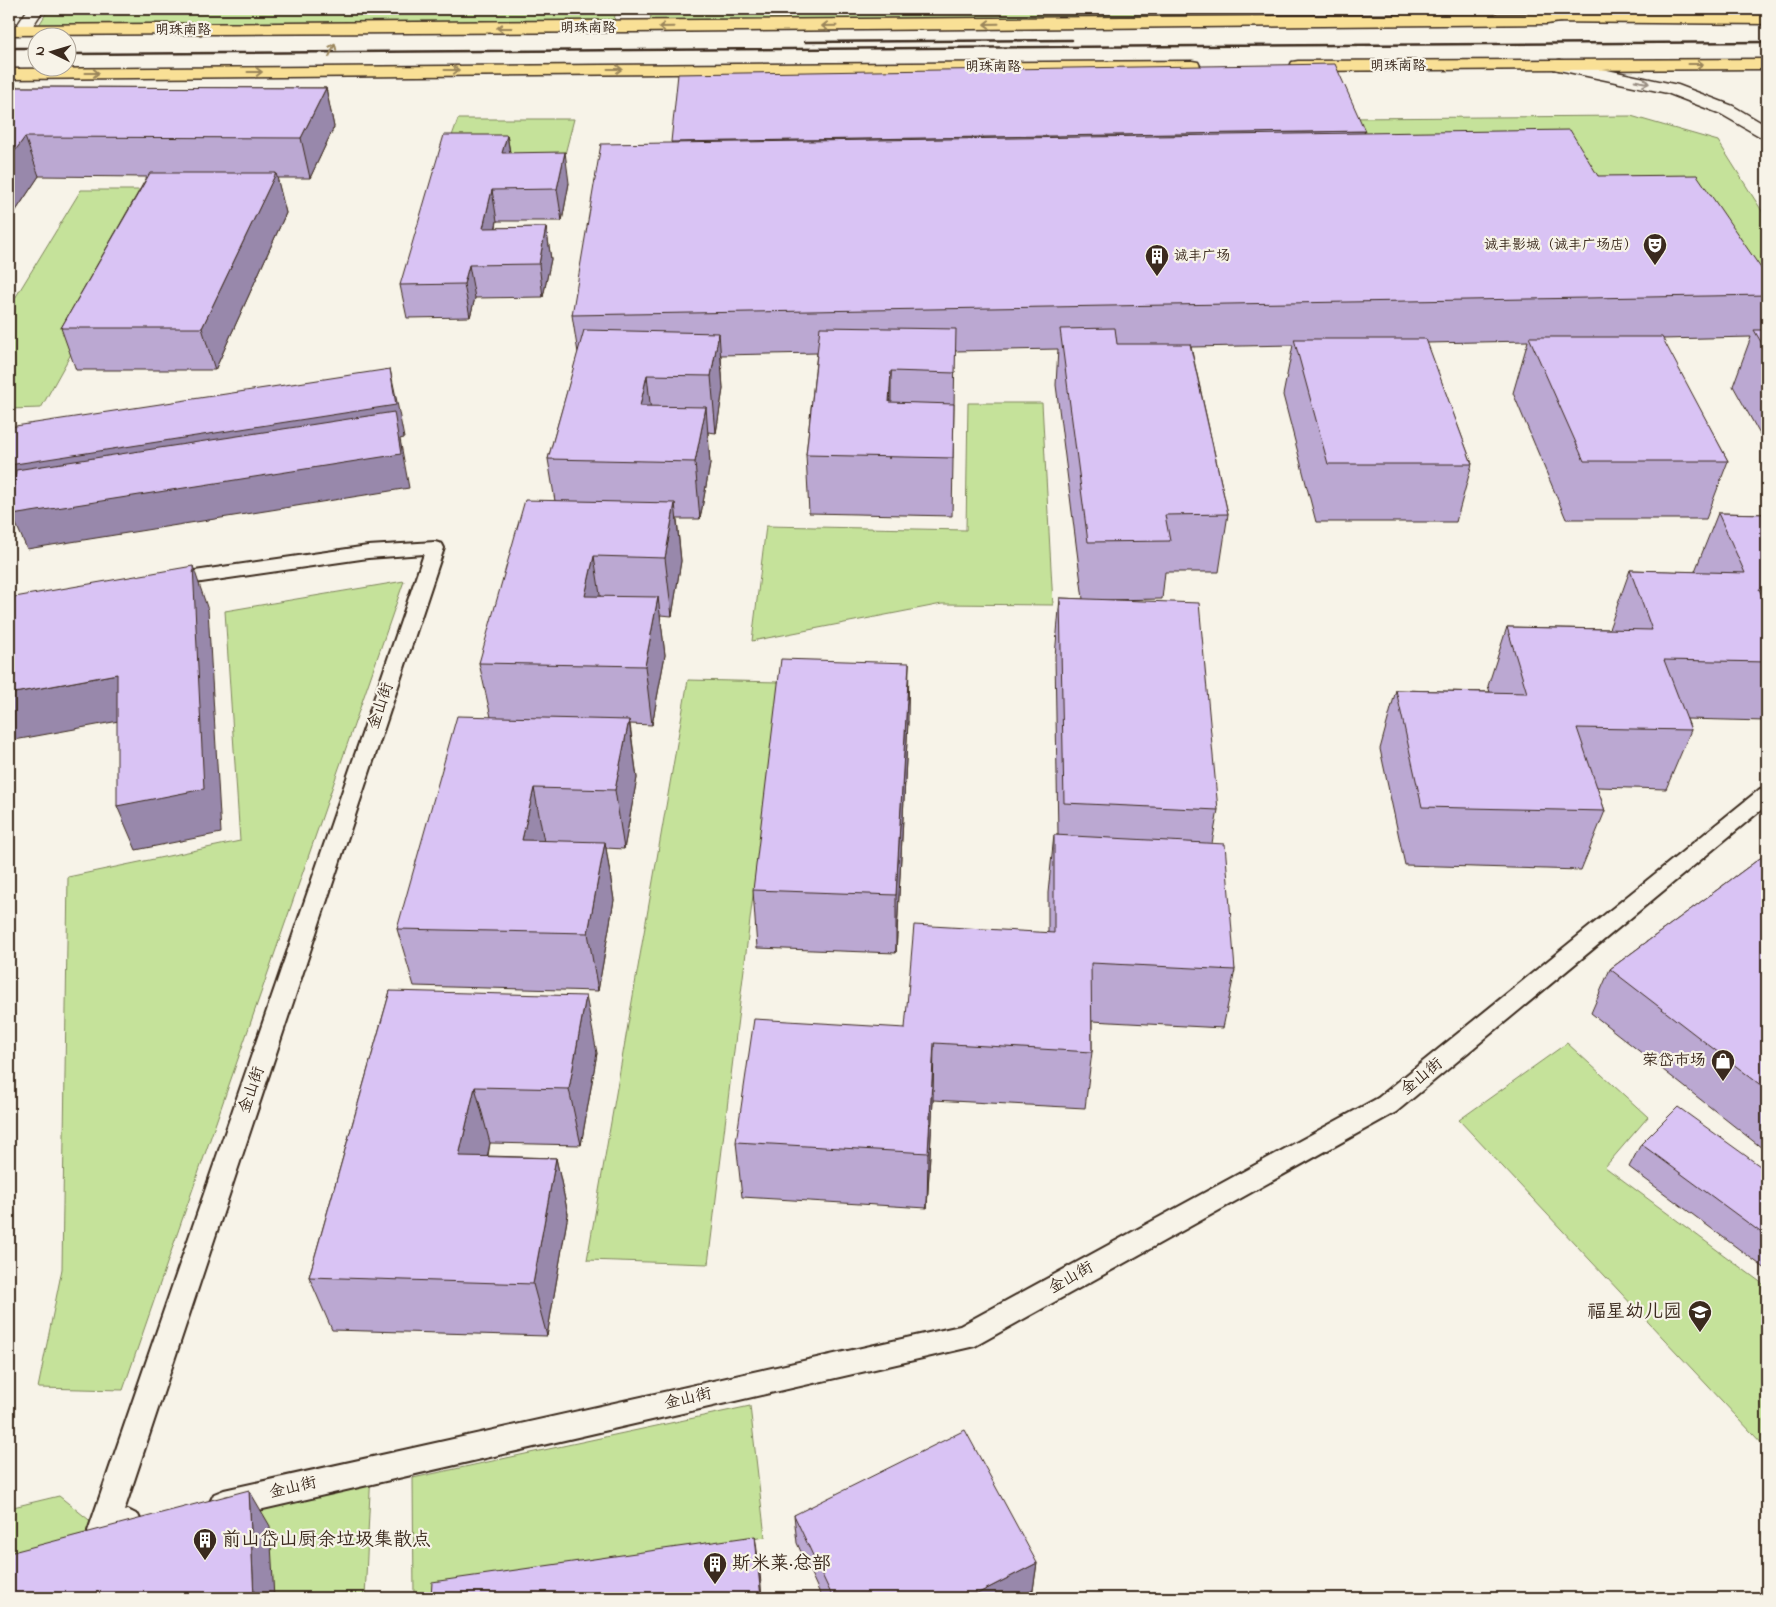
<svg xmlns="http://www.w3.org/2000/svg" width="1776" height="1607" font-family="'Indie Flower','LXGW WenKai TC',sans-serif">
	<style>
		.green { fill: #c5e29a; stroke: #80865c }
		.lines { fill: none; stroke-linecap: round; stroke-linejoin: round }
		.lane-casing { stroke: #3b2a1e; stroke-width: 4 }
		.street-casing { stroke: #3b2a1e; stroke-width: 3 }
		.secondary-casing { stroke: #3b2a1e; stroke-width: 3 }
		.primary-casing { stroke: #3b2a1e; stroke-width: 3 }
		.highway-casing { stroke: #3b2a1e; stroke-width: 3 }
		.lane { fill: #f7f3e8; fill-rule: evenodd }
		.street { fill: #f7f3e8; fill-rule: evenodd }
		.secondary { fill: #f7f3e8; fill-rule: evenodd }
		.primary { fill: #f9e096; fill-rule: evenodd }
		.highway { fill: #f9e096; fill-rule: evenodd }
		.rail { stroke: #3b2a1e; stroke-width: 2.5 }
		.wall { fill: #bba8d2; stroke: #3b2a1e }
		.shaded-wall { fill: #9888ab; stroke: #3b2a1e }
		.building { fill: #d9c3f4; stroke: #3b2a1e }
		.oneway { stroke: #9a855a }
		.oneway2 { stroke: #998e83 }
		.labels { text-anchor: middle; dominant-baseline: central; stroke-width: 4.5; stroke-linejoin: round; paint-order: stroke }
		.far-street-label { font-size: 14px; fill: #3b2a1e; stroke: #f7f3e8 }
		.far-poi-label { font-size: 14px; fill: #3b2a1e; stroke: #f7f3e8; text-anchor: end }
		.street-label { font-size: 16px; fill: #3b2a1e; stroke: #f7f3e8 }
		.poi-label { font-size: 16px; fill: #3b2a1e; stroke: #f7f3e8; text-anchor: end }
		.near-poi-label { font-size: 19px; fill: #3b2a1e; stroke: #f7f3e8; text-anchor: start }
	</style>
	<rect width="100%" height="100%" fill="#f7f3e8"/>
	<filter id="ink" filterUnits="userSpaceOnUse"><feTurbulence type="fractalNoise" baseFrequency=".02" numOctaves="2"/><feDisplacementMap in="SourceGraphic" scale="10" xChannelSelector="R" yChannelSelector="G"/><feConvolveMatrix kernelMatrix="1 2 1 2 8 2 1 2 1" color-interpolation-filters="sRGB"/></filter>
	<g filter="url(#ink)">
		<g class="green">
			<path d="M49,9H616L614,21L39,25Z"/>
			<path d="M652,9H1200L1202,17L650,21Z"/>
			<path d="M1631,116L1718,141L1767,219V325L1366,162L1346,118Z"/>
			<path d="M458,119H574L564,158H444Z"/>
			<path d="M81,190H162L41,408L9,409V308Z"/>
			<path d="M968,403H1042L1053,605L942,604L752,641L766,526L966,530Z"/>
			<path d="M404,581L123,1390L38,1388L62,1269L68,877L240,841L225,611Z"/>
			<path d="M688,680L779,682L708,1264L587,1260Z"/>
			<path d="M1567,1043L1648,1117L1605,1167L1767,1287V1449L1459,1120Z"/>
			<path d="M750,1406L765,1537L414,1596L413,1478Z"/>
			<path d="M371,1471L365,1598H9V1508L59,1496L103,1531Z"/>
		</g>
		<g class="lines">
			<g class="lane-casing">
				<g id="lane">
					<path d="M435,542L442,544L444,548L124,1511L128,1510L138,1515L143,1525L138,1535L103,1546L93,1541L88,1531L424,554L368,558L167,587L160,585L158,581L160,577L167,575L368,546Z"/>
					<path d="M1767,787V805L1396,1112L975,1346L224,1518L214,1514L209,1504L214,1494L224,1490L960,1326L1378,1098L1760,789Z"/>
				</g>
			</g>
			<g class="street-casing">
				<path id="street" d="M28,9H44L28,33H16L14,30Z"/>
			</g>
			<g class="secondary-casing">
				<path id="secondary" d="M1560,60L1678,85L1733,106L1767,126V138L1761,137L1721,114L1667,93L1554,69L1552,65L1554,61Z"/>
			</g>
			<g class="primary-casing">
				<g id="primary">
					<path d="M1547,14H1767V24L1541,22L1539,19L1541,16Z"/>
					<path d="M1767,59V69L1560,70L1554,69L1552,65L1554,61L1560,60Z"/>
				</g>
			</g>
			<g class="highway-casing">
				<g id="highway">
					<path d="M1580,9H1616L1614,12L1608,14L1547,24L633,32L9,35V25L1547,14Z"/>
					<path d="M1560,60L1566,61L1568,65L1566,69L1298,71L1292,70L1290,66L1292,62L1298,61Z"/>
					<path d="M1192,61L1198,62L1200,66L1198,70L9,79V69Z"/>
				</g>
			</g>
			<use href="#lane" class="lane"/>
			<use href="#street" class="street"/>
			<use href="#secondary" class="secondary"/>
			<use href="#primary" class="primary"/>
			<use href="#highway" class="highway"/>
			<g class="rail">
				<path d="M805,42L1072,40"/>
				<path d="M9,48H38"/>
				<path d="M68,54L1767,42"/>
			</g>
		</g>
		<g class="wall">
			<path d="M9,87L326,88L334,127L310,178H277L286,213L215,370H76L61,328L147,177L39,176L9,221Z"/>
			<path d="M1365,131L1364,133L1598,176L1767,277V328L1766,330H1767V447L1733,386L1751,337L1662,339L1728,461L1706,519H1566L1513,393L1528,341L1427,343L1472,464L1456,522H1316L1283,395L1293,345L1191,347L1228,514L1219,572H1165L1162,599L1102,600L1218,810L1212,843L1235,970L1223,1028L1092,1021V1052L1085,1108L933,1100L927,1208L742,1197L736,1142L905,1028L1048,932V893L1054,835H1058L1055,656L1060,598L1083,599L1056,385L1058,349L955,351L952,516L809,513L806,455L817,353L721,355L723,389L716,433L708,432L710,464L700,519H677L681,561L672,616L660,615L665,655L652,725L630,724L637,778L624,849L606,848L614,900L598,991L414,986L397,929L491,717L479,663L555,501L548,459L578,353L572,315L672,143L671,142Z"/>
			<path d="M507,135L510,152L569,183L562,221H497L496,228L546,227L551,259L543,297L475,298L470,317L407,318L400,285Z"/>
			<path d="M1718,513L1767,514V716L1765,721L1687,719L1691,730L1666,789L1597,787L1605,811L1581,870L1405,865L1380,749L1396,690L1490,692L1488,686L1507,627L1609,629L1630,570L1695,572V571Z"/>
			<path d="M908,721L896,953L757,948L753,890Z"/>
			<path d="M1767,853V1152L1591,1013L1610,969Z"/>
			<path d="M390,991L597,1053L581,1145L490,1143L488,1156L556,1158L568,1214L547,1336L332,1330L309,1277Z"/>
			<path d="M1641,1144L1767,1171V1270L1629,1167Z"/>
			<path d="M794,1515L1037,1563L1033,1590L1018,1598H822L797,1543Z"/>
		</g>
		<g class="shaded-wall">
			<path d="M326,88L334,127L310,178L301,138Z"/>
			<path d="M507,135L512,166L502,153Z"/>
			<path d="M25,137L39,176L9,221V159Z"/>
			<path d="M565,152L569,183L562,221L557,189Z"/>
			<path d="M276,173L286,213L215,370L202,328Z"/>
			<path d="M492,190L497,221L488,260L483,228Z"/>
			<path d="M546,227L551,259L543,297L539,264Z"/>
			<path d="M469,265L475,298L470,317L464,284Z"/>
			<path d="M719,333L723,389L716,433L711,376Z"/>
			<path d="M390,369L397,402L404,438L400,439L409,488L27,549L12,515L398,439L9,501V465Z"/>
			<path d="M891,371V428L889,459V402Z"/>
			<path d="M647,375L653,431L640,406Z"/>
			<path d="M706,407L710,464L700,519L695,462Z"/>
			<path d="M675,503L681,561L672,616L665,558Z"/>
			<path d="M594,556L603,614L585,596Z"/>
			<path d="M193,566L208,610L221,833L136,850L117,806Z"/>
			<path d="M658,597L665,655L652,725L645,666Z"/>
			<path d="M909,663L908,721L896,953V895Z"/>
			<path d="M117,674L135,718L9,741V694Z"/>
			<path d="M629,720L637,778L624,849L615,790Z"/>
			<path d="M534,788L545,847L522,840Z"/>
			<path d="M605,842L614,900L598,991L588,933Z"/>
			<path d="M586,996L597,1053L581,1145L569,1089Z"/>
			<path d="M934,1043L933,1100L927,1208L928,1153Z"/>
			<path d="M475,1087L490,1143L476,1211L459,1156Z"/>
			<path d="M556,1158L568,1214L547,1336L533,1284Z"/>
			<path d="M249,1490L270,1526L274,1598H254Z"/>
			<path d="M755,1536L760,1572L762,1598H761Z"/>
			<path d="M1037,1563L1033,1590L1018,1598H969Z"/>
		</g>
		<g class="building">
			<path d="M1335,64L1365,131L671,142L678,74Z"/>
			<path d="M9,87L326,88L301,138L25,137L9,159Z"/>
			<path d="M1570,130L1598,176L1697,175L1767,277V295L572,315L601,144Z"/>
			<path d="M444,135H507L502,153L565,152L557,189L492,190L483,228L546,227L539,264L469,265L464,284L400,285Z"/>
			<path d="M150,173H276L202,328H61Z"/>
			<path d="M820,327L956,329L955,373L891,371L889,402L954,404L953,458L806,455Z"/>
			<path d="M1115,328L1117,344H1190L1228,514L1165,515L1170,541L1088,542L1060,329Z"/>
			<path d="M584,330L719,333L711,376L647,375L640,406L706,407L695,462L548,459Z"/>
			<path d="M1754,330H1767V352Z"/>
			<path d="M1529,337H1662L1728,461H1584Z"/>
			<path d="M1294,339H1426L1472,464H1328Z"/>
			<path d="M390,369L396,405L9,465V427Z"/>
			<path d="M394,412L401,454L12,515L16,470Z"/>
			<path d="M525,500L675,503L665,558L594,556L585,596L658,597L645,666L479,663Z"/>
			<path d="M1718,513L1767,514V589H1759L1767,607V662L1664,660L1691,730L1577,728L1605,811L1422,807L1396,690L1527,693L1507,627L1652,630L1630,570L1745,573Z"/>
			<path d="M193,566L204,789L117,806V674L9,694V598Z"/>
			<path d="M1060,598L1199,603L1218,810L1064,803Z"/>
			<path d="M781,659L909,663L896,895L753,890Z"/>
			<path d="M457,716L629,720L615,790L534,788L522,840L605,842L588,933L397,929Z"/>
			<path d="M1054,835L1225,844L1235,970L1091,963L1092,1052L934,1043L928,1153L736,1142L754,1019L905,1028L914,925L1054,933Z"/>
			<path d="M1767,853V1090L1610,969Z"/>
			<path d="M390,991L586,996L569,1089L475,1087L459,1156L556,1158L533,1284L309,1277Z"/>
			<path d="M1678,1107L1767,1171V1237L1641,1144Z"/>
			<path d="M965,1430L1037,1563L969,1598H833L794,1515Z"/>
			<path d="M249,1490L254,1598H9V1553Z"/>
			<path d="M755,1536L761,1598H431L432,1582Z"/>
		</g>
		<defs><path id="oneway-shaft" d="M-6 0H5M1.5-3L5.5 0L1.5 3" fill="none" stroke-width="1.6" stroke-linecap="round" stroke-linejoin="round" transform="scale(1.25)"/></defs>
		<g class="oneway">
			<use href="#oneway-shaft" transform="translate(991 24) rotate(179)"/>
			<use href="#oneway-shaft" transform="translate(829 26) rotate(179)"/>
			<use href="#oneway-shaft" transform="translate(666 27) rotate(179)"/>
			<use href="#oneway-shaft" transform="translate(504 28) rotate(180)"/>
			<use href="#oneway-shaft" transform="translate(332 50) rotate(-66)"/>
			<use href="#oneway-shaft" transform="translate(1696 64)"/>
			<use href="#oneway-shaft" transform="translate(615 69)"/>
			<use href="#oneway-shaft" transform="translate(452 70)"/>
			<use href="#oneway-shaft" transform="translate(255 72)"/>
			<use href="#oneway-shaft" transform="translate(92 73)"/>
		</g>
		<use class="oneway2" href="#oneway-shaft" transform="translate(1642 82) rotate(12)"/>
	</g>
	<defs>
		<g id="theatre-pin" transform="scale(1.25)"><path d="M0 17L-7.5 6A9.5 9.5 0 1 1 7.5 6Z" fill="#3b2a1e" stroke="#f7f3e8"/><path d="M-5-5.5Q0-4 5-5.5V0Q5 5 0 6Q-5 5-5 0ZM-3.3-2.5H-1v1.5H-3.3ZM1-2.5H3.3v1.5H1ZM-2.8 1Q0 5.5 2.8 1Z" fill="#fff"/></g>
		<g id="building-pin" transform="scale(1.25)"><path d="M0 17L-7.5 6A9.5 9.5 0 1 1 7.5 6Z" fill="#3b2a1e" stroke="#f7f3e8"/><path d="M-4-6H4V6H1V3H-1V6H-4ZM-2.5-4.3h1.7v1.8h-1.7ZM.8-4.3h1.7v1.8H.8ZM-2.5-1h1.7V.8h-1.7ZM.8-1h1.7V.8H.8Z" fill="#fff"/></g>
		<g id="shop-pin" transform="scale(1.25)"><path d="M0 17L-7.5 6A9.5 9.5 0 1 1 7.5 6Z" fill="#3b2a1e" stroke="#f7f3e8"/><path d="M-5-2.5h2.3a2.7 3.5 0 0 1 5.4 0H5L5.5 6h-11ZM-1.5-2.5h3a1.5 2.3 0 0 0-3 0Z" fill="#fff"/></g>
		<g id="school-pin" transform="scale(1.25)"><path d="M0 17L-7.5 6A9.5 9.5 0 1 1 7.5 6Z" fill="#3b2a1e" stroke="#f7f3e8"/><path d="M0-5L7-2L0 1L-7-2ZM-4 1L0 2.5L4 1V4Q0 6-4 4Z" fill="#fff"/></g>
	</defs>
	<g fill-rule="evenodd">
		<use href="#theatre-pin" x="1655" y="245"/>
		<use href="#building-pin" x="1157" y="256"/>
		<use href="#shop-pin" x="1723" y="1061"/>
		<use href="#school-pin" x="1700" y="1312"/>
		<use href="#building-pin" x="205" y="1540"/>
		<use href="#building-pin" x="715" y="1564"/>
	</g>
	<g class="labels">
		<g class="far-street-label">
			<text x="588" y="28">明珠南路</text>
			<text x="183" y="30">明珠南路</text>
			<text x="1398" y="66">明珠南路</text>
			<text x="993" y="67">明珠南路</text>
		</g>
		<g class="far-poi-label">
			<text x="1638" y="245">诚丰影城（诚丰广场店）</text>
			<text x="1174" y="256" text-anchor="start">诚丰广场</text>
		</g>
		<g class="street-label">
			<text transform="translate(381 706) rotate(-71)">金山街</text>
			<text transform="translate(1422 1077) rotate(-39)">金山街</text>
			<text transform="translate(252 1090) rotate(-71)">金山街</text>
			<text transform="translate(1071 1278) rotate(-29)">金山街</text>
			<text transform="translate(688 1399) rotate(-13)">金山街</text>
			<text transform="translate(293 1488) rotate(-13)">金山街</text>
		</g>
		<g class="poi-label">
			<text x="1706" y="1061">荣岱市场</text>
		</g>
		<g class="near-poi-label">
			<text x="1682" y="1312" text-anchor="end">福星幼儿园</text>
			<text x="222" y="1540">前山岱山厨余垃圾集散点</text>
			<text x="732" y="1564">斯米莱·总部</text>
		</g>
	</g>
	<rect width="1776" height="1607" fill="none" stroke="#f7f3e8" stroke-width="30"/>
	<rect x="15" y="15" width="1746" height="1577" fill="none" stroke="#3b2a1e" stroke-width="2" filter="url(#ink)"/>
	<g transform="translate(52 52) rotate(275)"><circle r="24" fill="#f7f3e8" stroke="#aca397"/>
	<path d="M0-4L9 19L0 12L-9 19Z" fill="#3b2a1e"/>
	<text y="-8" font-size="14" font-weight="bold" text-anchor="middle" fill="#3b2a1e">N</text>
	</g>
</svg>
